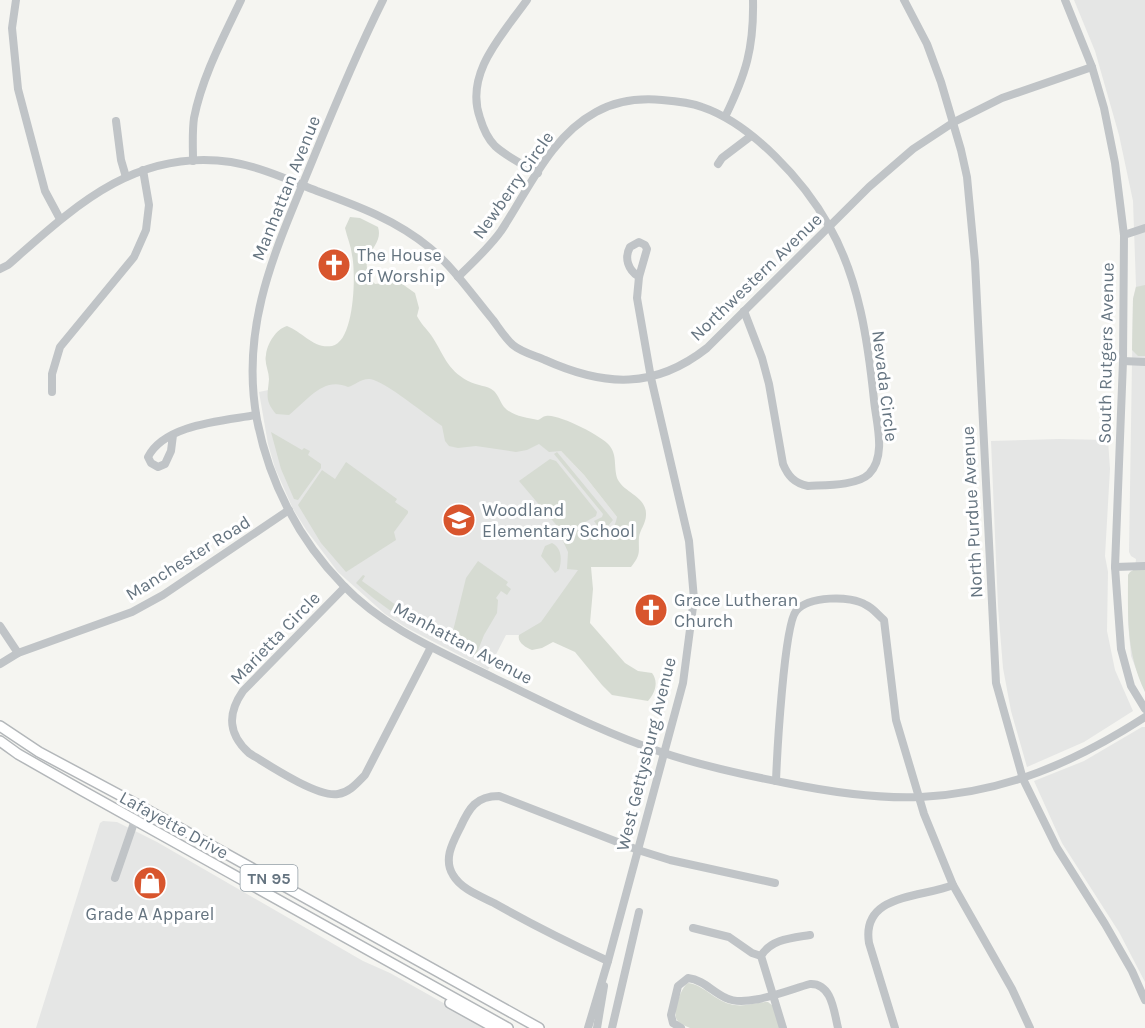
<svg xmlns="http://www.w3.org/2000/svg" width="1145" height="1028" font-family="Karla,sans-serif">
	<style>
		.built { fill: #e5e6e5 }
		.green { fill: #d6dbd2 }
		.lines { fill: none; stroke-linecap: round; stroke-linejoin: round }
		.major-casing { stroke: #b3b7ba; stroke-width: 12 }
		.minor { stroke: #c0c4c7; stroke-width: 8 }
		.major { stroke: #fff; stroke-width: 9 }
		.labels { text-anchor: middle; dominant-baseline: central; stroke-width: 6; stroke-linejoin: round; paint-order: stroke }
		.shield { fill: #fff; stroke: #939ea6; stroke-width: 1.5 }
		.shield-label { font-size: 16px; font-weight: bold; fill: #657480 }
		.street-label { font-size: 18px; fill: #657480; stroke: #fff }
		.poi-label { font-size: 18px; fill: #657480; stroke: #fff; text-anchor: start }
	</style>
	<rect width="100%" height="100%" fill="#f5f5f1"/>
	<g class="built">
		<path d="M1074,0H1145V692L1131,656L1128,622V575L1135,569L1136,559L1131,556L1129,552L1133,299L1136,286L1133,201L1119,135L1095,51Z"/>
		<path d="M368,369L561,451L584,475L617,517L631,567H591L532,635H506L488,670L407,628L385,614L338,572L307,531L293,509L275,468L268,444L259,392Z"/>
		<path d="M1059,439L1108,440L1110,469L1105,556L1108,572L1107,631L1115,670L1133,711L1084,742L1027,767L1011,711L1003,668L998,607L991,441Z"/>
		<path d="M1142,727H1145V982L1119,932L1062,843L1034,781L1084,761Z"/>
		<path d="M103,821L117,822L157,842L363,961L390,973L488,1028H36L100,823Z"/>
	</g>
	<g class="green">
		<path d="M350,217L360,218L378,227C385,249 352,255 375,284L398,281L415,293L419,308L417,316C421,324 426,328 431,335C444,354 446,369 468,381C477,386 487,385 494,391C499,396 500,402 504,407C512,416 527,418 538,420C541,419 543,416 546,416C557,413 602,436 609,445C618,455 613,469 618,480C625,493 647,497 646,515C646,523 640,530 639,537C638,551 642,554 631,567H591L593,589L590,623L625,663L638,671L652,673C659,682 655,693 648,701L612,695L602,685L575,652L553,642L542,648L532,650C525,647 517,642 519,635L541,622L578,570L567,569L568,552L562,539L582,528L588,538L601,531L594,521L602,517L603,514L554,454L557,452L613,520L597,539C609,537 615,528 617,517L584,475L561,451L549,452L539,444L527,450L516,452L476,446L458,448L449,446L445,441L442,426C427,416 385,381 370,379C362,378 355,385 348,387C323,376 307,401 289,415L276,414C264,400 268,394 269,379C269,371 264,363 266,355C267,344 276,329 287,326C303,332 313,349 332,346C355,342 356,272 352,255C351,246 347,237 345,228Z"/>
		<path d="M1145,285V356H1138L1132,350L1133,299L1136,287Z"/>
		<path d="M271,432L302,450L304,448L310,451L308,455L321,464V468L298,500L294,499L281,469Z"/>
		<path d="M550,459L556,461L597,512L596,516L564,534L519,481Z"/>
		<path d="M346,462L397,499L395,502L408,511V513L394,532L396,540L346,572L321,543L298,505L322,470L335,479Z"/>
		<path d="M552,543C562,548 562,560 559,570L555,573L541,556L545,546Z"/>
		<path d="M478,561L508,582L506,585L511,589L507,595L501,591L496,598L498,600L497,613L484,635L475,658L451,645L450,643L466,578Z"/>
		<path d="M1135,569H1145V692C1126,652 1128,618 1128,575L1130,572Z"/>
		<path d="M363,575L365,576L362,581L417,620L421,615L427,618L424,624L431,630L436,625L433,635L428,633C402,619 378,604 356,583Z"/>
		<path d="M688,983C704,985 714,1000 730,1004C743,1008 756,1002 768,1002L773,1006L780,1028H690C686,1026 680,1024 677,1020C672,1013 681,987 688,983Z"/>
	</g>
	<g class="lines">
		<g class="major-casing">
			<g id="major">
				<path d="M0,726L39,752L142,807L539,1028"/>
				<path d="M0,741L18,754L83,791L508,1028"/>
				<path d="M450,1003L495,1028"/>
			</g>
		</g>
		<g class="minor">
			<path d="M16,0L12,28L18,89L45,191L60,219"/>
			<path d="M383,0C357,52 335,105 313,159C278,245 239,323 257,420C269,482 299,540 343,585C385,629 442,652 496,679C550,705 604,733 661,752C702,766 744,775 786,783C830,792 876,799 921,797C1005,793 1075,762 1145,717"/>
			<path d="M527,0C503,34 464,73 480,118C483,128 487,138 495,146C507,157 524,165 538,173"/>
			<path d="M904,0L927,44L941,82L961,150L967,177L975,262L996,683L1023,779L1057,848L1105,924L1132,971L1145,1000"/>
			<path d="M1065,0L1092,67L1104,108L1115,163L1124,235L1123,361L1115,567L1121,649L1131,686L1145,709"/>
			<path d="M725,117C746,74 754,48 753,0"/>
			<path d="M116,121L121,160L126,177"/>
			<path d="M193,161C193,147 192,132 194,118C202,77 223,38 241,0"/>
			<path d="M718,164L722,158L751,136"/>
			<path d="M1124,235L1145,228"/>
			<path d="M0,269L8,265C74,207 135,148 231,162C261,167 289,180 317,191C358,206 396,220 430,248C454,268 473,296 493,320C499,328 505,338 513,345C521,352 536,356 545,360C605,387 655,389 707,348L869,187L913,149L954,122L1002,98L1092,67"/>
			<path d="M458,277C473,262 489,248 501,231C529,189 550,137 596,112C616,101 640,98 662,100C676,101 689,102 702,107C752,124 804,181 829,226C859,278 868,342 874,400C876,422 887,456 869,474C857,486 824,485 808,486C794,483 788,476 783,464L769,384L762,358L744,311"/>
			<path d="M1123,361L1145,362"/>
			<path d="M52,392V374L60,347L134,257L146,230L149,205L143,170"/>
			<path d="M173,435L171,451L165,464L158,467L151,463L148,457C165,424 223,421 256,415"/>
			<path d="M1115,567L1145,566"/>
			<path d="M345,587L243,691C227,714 228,734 249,753C267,764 318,798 338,794C350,792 357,783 365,775L431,647"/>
			<path d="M0,626L18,653"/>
			<path d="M0,664L18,653L132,612L163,595L289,510"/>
			<path d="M776,781C777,755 784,626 796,611C808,596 851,595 866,605C873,608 878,615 884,620L896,720L924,814L953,885L1012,989L1030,1028"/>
			<path d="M115,878L135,820L142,807"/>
			<path d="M693,928L729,937L752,953L761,956"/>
			<path d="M608,961C569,943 531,924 494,903C480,896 461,889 453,875C443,859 453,842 460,828C469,808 476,796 499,796L638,850L670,860L775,883"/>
			<path d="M588,1028L608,961L683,683L694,599L689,541L651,378L637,298L639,277L647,249L645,245L639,242L630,247C624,258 628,270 639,277"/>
			<path d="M597,1028L604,986"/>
			<path d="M612,1028L639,912"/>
			<path d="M681,1028L673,1023L671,1015L678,986L688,978C704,980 712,992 726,998C746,1008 788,990 810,984C832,983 834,1012 838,1028"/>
			<path d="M783,1028L761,956C771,939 792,938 810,935"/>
			<path d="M895,1028L869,943C861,893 922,898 953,885"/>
		</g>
		<use href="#major" class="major"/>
	</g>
	<defs>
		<g id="church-disc" transform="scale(1.725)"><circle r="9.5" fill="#d8552d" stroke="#fff"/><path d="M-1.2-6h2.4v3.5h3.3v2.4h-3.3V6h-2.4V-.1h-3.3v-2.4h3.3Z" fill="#fff"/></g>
		<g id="school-disc" transform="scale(1.725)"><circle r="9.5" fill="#d8552d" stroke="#fff"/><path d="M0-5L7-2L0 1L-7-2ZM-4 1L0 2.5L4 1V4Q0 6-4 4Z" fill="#fff"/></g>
		<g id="shop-disc" transform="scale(1.725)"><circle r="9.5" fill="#d8552d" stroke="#fff"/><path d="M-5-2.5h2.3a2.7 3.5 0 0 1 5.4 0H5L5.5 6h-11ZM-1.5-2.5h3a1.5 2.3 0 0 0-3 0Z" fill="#fff"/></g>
	</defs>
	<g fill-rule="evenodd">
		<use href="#church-disc" x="334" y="265"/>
		<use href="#school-disc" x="459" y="520"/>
		<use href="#church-disc" x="651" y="610"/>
		<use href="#shop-disc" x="150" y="883"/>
	</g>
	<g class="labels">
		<rect class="shield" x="240.5" y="865" width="57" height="26" rx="4.5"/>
		<g class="shield-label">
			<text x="269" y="878">TN 95</text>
		</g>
		<g class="street-label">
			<text transform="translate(513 185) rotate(-55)">Newberry Circle</text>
			<text transform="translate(286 188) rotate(-68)">Manhattan Avenue</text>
			<text transform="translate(756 277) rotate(-44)">Northwestern Avenue</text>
			<text transform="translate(1106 353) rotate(-89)">South Rutgers Avenue</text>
			<text transform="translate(885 386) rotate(83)">Nevada Circle</text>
			<text transform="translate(972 512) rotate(-93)">North Purdue Avenue</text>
			<text transform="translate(188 558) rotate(-32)">Manchester Road</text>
			<text transform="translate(275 638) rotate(-46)">Marietta Circle</text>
			<text transform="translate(463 643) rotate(28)">Manhattan Avenue</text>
			<text transform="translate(646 754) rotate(-76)">West Gettysburg Avenue</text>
			<text transform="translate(174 825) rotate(29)">Lafayette Drive</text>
		</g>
		<g class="poi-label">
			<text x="357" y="255">The House<tspan x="357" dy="21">of Worship</tspan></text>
			<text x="482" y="510">Woodland<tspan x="482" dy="21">Elementary School</tspan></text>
			<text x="674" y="600">Grace Lutheran<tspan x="674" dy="21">Church</tspan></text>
			<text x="150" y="914" text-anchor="middle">Grade A Apparel</text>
		</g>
	</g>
</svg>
